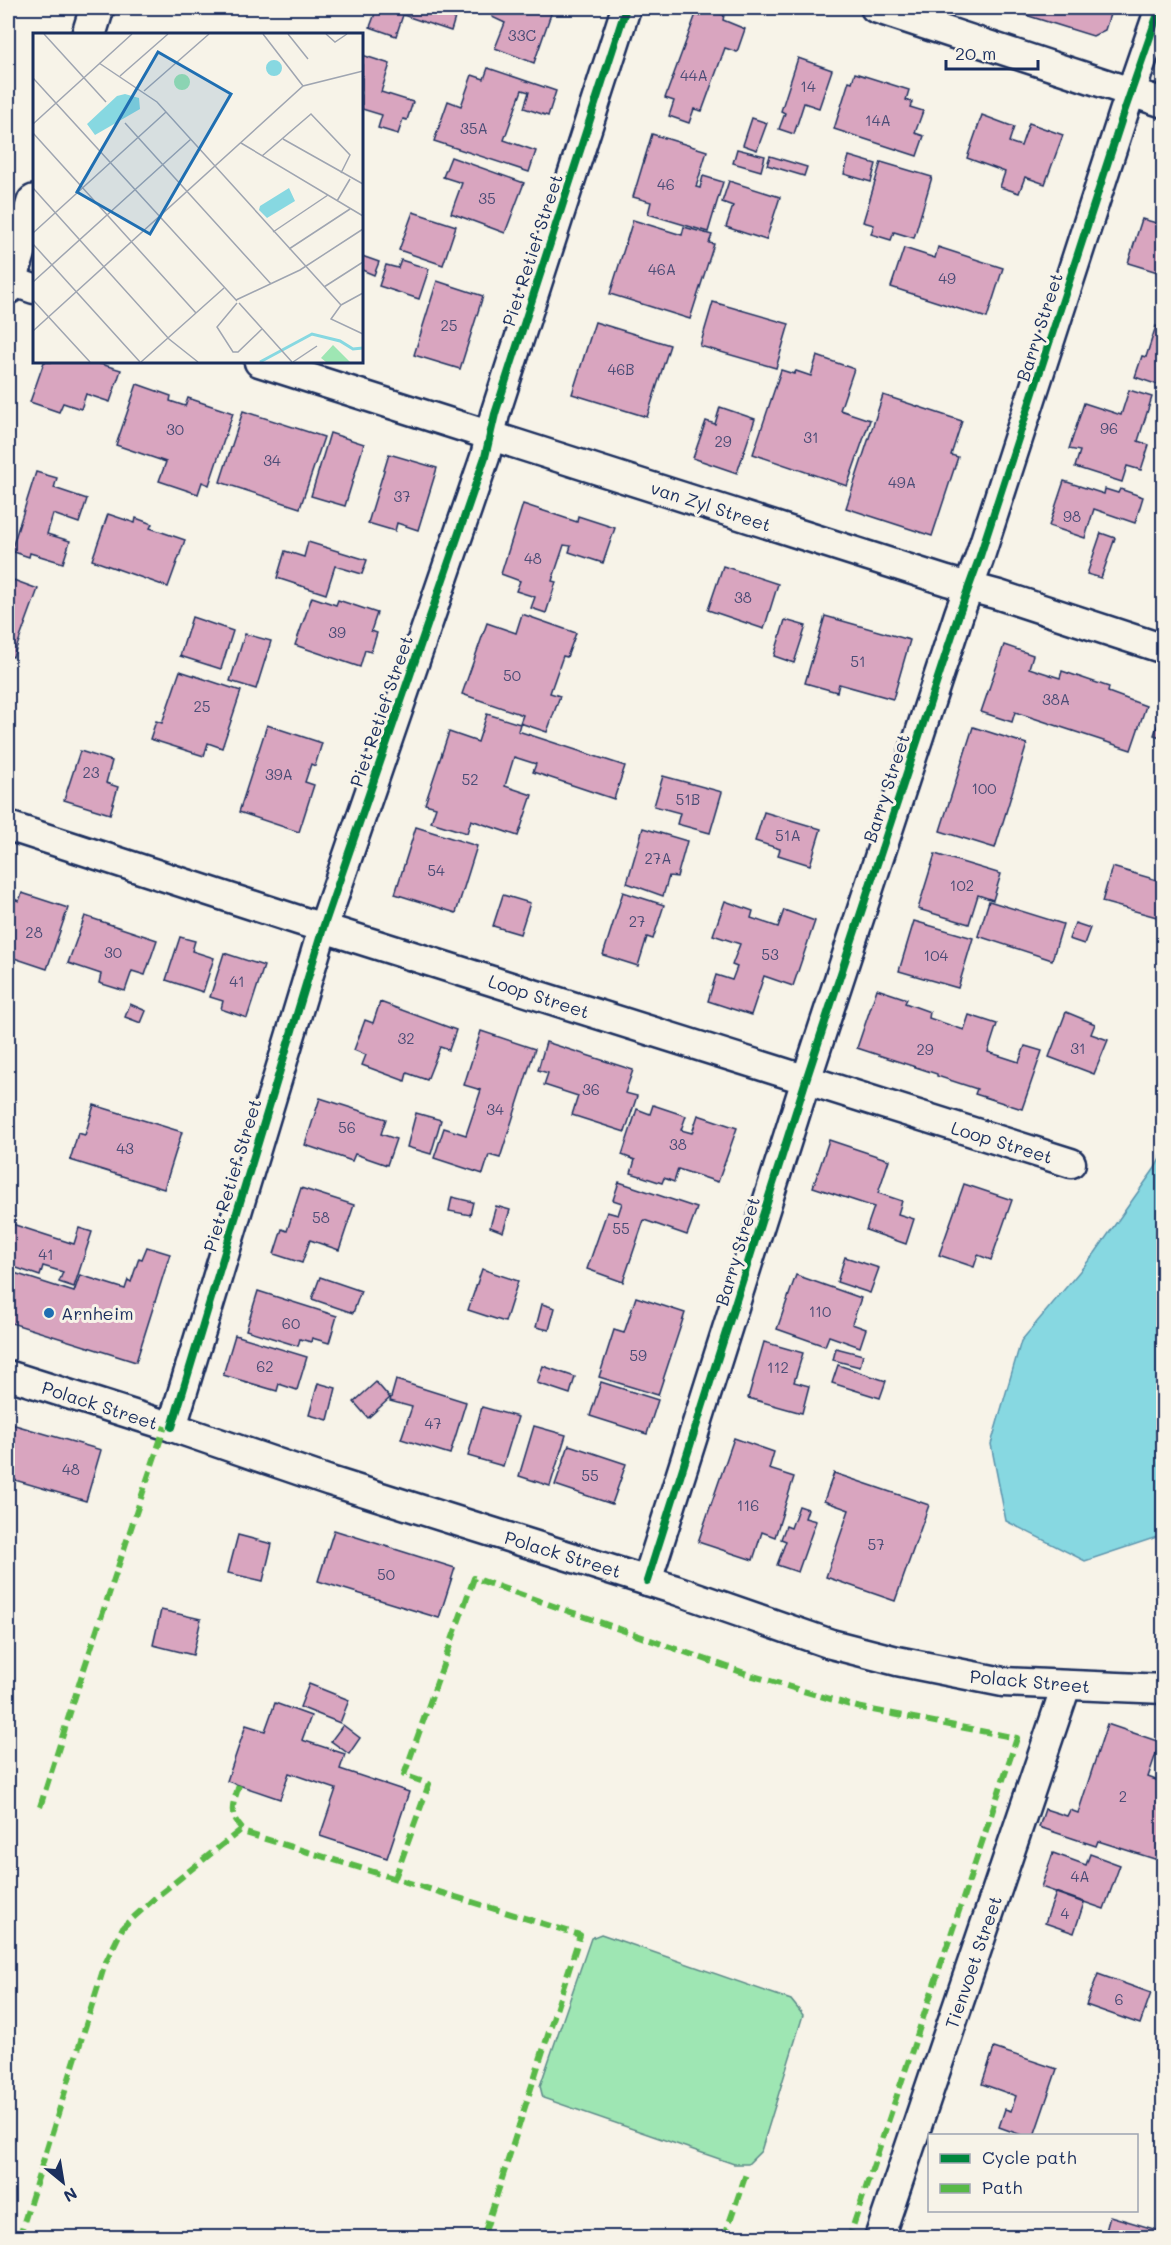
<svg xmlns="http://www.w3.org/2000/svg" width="1171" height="2245" font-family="Mali,sans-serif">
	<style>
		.green { fill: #9ee6b3; stroke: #5c8a88; stroke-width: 1.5 }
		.water { fill: #87d8e1; stroke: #5c94ad; stroke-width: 1.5 }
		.building { fill: #d9a5bf; stroke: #1b2f5e; stroke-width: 1.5 }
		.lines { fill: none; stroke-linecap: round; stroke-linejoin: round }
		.minor-casing { stroke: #1b2f5e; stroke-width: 33 }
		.tertiary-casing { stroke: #1b2f5e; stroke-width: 38 }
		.minor { stroke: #f7f3e8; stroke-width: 28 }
		.tertiary { stroke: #f7f3e8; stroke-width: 33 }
		.quiet { stroke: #58b947; stroke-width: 6; stroke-dasharray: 12 6; stroke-linecap: butt }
		.cycleway-casing { stroke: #f7f3e8; stroke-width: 11 }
		.cycleway { stroke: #00873e; stroke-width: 8 }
		.poi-dot { fill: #1f6fb2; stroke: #f7f3e8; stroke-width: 2 }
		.labels { text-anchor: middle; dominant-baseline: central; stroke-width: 6; stroke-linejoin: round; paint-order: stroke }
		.number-label { font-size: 15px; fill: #4a4c76 }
		.street-label { font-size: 18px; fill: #1b2f5e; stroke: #f7f3e8 }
		.poi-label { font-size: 18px; fill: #1b2f5e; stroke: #f7f3e8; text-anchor: start }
		.inset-river { fill: none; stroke: #87d8e1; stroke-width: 3 }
		.inset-road { fill: none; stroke: #9fa5b1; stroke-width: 1.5 }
		.view { fill: #1f6fb2; fill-opacity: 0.15; stroke: #1f6fb2; stroke-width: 3 }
		.inset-edge { fill: none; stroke: #1b2f5e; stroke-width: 3 }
	</style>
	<rect width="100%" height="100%" fill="#f7f3e8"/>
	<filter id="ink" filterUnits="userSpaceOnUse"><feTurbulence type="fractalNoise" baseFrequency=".0167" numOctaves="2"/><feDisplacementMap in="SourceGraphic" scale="12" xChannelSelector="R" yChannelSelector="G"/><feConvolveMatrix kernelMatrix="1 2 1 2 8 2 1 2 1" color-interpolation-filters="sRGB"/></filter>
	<g filter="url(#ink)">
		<path class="green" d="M601,1934L791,2000L803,2015L761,2151L748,2164H734L543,2098L540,2086L591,1938Z"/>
		<path class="water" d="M1163,1153V1535L1085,1561L1006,1521L991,1444L1021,1341L1095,1253L1155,1168Z"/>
		<g class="building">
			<path d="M377,8H458L451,31L403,15L396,36L370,27Z"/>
			<path d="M496,8H553L534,63L495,48L505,23L492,17Z"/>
			<path d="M702,8L724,15L723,20L745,29L737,52L725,48L702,111L694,109L689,123L669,116L674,101L665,98L696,14L700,16Z"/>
			<path d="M1003,8H1112L1105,30L1093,36Z"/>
			<path d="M362,55L390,64L381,92L413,102L407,120L403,119L398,134L378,128L382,115L362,109Z"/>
			<path d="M798,58L832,70L819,108L804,103L794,134L779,129L785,113L781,111Z"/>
			<path d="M488,68L556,91L548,116L524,108L529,92L522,90L504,140L536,151L529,172L434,141L448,101L461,106L472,75L484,79Z"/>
			<path d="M855,73L909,90L906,100L912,102L910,107L923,111L915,133L924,136L917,156L834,129L849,81L852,82Z"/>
			<path d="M982,115L1014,127L1009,142L1021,146L1029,123L1063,135L1045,184L1025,177L1019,193L1000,187L1005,172L967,158Z"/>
			<path d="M752,118L767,123L757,150L743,145Z"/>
			<path d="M652,134L707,151L696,187L700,188L703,176L723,182L708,232L648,214L651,202L633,197Z"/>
			<path d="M737,149L765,156L761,171L733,163Z"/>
			<path d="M770,156L807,167L804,176L767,165Z"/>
			<path d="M849,156L876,164L871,182L844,174Z"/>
			<path d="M451,157L524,183L505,233L451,213L462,183L443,177Z"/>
			<path d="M881,162L932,177L914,238L894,232L891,240L871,234L874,225L863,222Z"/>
			<path d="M729,181L780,197L766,240L726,227L733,206L722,202Z"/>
			<path d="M413,212L456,226L443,265L399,250Z"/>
			<path d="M1142,219L1164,225V274L1128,263Z"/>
			<path d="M633,220L682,235L684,227L712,235L709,243L714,244L690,319L610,294Z"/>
			<path d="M938,247L1003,268L987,318L891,287L904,248L935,258Z"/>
			<path d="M362,256L379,262L374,275L362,270Z"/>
			<path d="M401,260L429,269L419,299L379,286L386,265L398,268Z"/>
			<path d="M437,281L483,296L460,369L414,355Z"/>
			<path d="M713,302L789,324L776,368L700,346Z"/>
			<path d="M595,322L670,345L647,417L572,394Z"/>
			<path d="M1156,326L1164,329V387L1135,377L1142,356L1146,357Z"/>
			<path d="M817,356L854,369L840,410L870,420L847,486L753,454L781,370L794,374L796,371L811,376Z"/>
			<path d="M44,362H94L121,370L110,402L86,394L81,409L63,403L59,412L30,402Z"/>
			<path d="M137,384L171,396L170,401L185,406L188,398L233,413L209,485L202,482L198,494L159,481L166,462L116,445Z"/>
			<path d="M1129,390L1152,397L1138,441L1149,445L1141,470L1127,466L1122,482L1075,467L1080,451L1069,449L1084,403L1121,415Z"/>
			<path d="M883,395L962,421L951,455L958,457L932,536L846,508Z"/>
			<path d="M720,407L755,419L737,473L693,458L706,421L715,424Z"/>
			<path d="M243,411L324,437L300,508L220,482Z"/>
			<path d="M330,433L364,444L345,506L311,496Z"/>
			<path d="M389,454L437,468L418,530L397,523L395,531L368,523Z"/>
			<path d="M36,472L57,478L54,488L87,499L79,523L53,514L47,534L70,541L63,563L30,553L29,557L11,551Z"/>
			<path d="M1064,481L1104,494L1105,489L1118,493L1120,489L1143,497L1135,523L1094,509L1085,538L1049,526Z"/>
			<path d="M523,504L577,522L578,516L615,528L603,563L569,552L571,546L564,545L552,581L556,582L546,613L531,608L535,597L516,591L520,581L501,574Z"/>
			<path d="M108,514L135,523L136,518L152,524L150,528L185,540L168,587L92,560Z"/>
			<path d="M1101,533L1115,538L1101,578L1087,574Z"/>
			<path d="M308,542L367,560L362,574L335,566L326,594L277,578L285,551L304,557Z"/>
			<path d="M723,566L778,584L764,629L708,610Z"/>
			<path d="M8,578L38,589L13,657L8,655Z"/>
			<path d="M312,597L336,605L338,600L377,613L371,631L377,633L371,652L365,650L360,667L295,645Z"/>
			<path d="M522,614L576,633L567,657L563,656L550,693L560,696L547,732L520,723L523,715L462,694L487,623L516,633Z"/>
			<path d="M825,616L910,640L893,699L839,684L837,692L805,683Z"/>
			<path d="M192,617L233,631L221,669L180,656Z"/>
			<path d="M785,620L806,626L794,663L774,656Z"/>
			<path d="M245,634L271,641L256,689L230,681Z"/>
			<path d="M1004,645L1033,655L1029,668L1060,678L1062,671L1109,687L1108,692L1146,706L1131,750L1015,712L1012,722L981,712Z"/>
			<path d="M180,671L241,691L222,748L208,743L204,756L150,739L156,721L162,723Z"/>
			<path d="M1164,706V738L1154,735Z"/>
			<path d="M487,714L520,724L518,731L625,766L614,799L533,772L536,764L514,757L505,786L532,795L518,836L471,820L467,833L431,822L436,807L425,804L449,732L478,742Z"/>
			<path d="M267,725L322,743L315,766L311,764L305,782L314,785L299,832L239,812Z"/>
			<path d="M973,727L1027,744L995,848L940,831Z"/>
			<path d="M80,751L112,761L106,783L118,787L110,814L64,800Z"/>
			<path d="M663,776L722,792L710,833L677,824L680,813L654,806Z"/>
			<path d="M764,812L821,829L810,865L778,855L780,849L755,841Z"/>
			<path d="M416,827L477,846L456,913L395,894Z"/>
			<path d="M643,828L687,841L677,877L669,876L663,896L627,883Z"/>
			<path d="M935,854L1001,874L993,900L978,895L969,924L918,909Z"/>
			<path d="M1112,867L1164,882V919L1102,902Z"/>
			<path d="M623,892L664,905L653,939L647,937L638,966L603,955Z"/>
			<path d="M22,893L68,908L47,969L8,956V894L12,895L11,898L19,901Z"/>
			<path d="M503,895L530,903L520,934L493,926Z"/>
			<path d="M725,901L753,911L751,918L778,927L784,910L815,921L793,986L764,976L751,1015L708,1001L716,975L732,980L737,967L732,965L740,944L713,935Z"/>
			<path d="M989,901L1063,924L1052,960L978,936Z"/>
			<path d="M85,916L157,940L145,975L132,971L125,991L99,983L101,974L68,963Z"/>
			<path d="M914,921L973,938L958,988L899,971Z"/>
			<path d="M1075,923L1090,928L1084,944L1069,939Z"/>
			<path d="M180,937L195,941L192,951L214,958L203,992L166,980Z"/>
			<path d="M224,953L264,966L247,1018L221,1009L223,1001L210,997Z"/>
			<path d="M877,989L907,999L905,1003L930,1012L929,1018L964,1030L969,1015L997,1024L988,1052L1019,1062L1025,1046L1042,1051L1022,1109L975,1094L977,1089L937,1076V1074L857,1048Z"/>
			<path d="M380,1002L456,1030L449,1050L440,1047L427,1080L407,1073L405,1081L362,1065L366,1055L354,1050L365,1020L373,1023Z"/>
			<path d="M130,1004L146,1011L141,1023L125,1017Z"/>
			<path d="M1066,1012L1095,1024L1091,1034L1108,1040L1094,1074L1049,1057Z"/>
			<path d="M481,1031L535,1049L500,1158L489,1155L483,1174L434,1158L444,1128L466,1135L481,1090L464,1085Z"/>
			<path d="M546,1042L633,1070L625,1093L637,1096L625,1132L572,1115L578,1096L544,1085L548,1073L538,1070Z"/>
			<path d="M320,1098L386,1119L381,1134L396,1139L387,1165L355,1154L352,1161L305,1145Z"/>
			<path d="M94,1105L182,1132L164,1189L70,1160L78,1133L85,1135Z"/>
			<path d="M653,1105L686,1116L681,1130L692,1133L698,1115L737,1128L718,1182L678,1169L674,1182L664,1178L662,1183L631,1173L635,1160L622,1155L637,1109L650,1114Z"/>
			<path d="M416,1113L441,1120L431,1154L407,1147Z"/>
			<path d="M829,1140L889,1160L878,1193L902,1201L898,1214L914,1219L906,1244L866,1230L874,1207L813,1187Z"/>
			<path d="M619,1182L697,1208L687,1235L644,1220L623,1282L587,1269L607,1212L618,1215L622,1203L613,1200Z"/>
			<path d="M964,1184L1012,1200L991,1260L978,1255L974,1267L939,1255Z"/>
			<path d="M301,1188L354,1205L339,1250L310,1240L302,1263L274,1254L282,1229L287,1231Z"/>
			<path d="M452,1197L473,1202L470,1215L449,1211Z"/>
			<path d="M496,1206L510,1210L503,1232L490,1227Z"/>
			<path d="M9,1223L74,1244L79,1228L92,1232L74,1287L59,1282L63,1272L43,1266L40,1276L8,1265Z"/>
			<path d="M147,1247L170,1254L136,1362L8,1322V1271L74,1292L80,1275L125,1289L128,1280L131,1282L139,1258L142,1259Z"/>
			<path d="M845,1257L879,1268L870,1293L837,1282Z"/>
			<path d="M482,1269L518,1281L505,1322L468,1310Z"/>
			<path d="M796,1275L861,1298L852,1324L866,1329L860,1347L829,1336L825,1346L777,1329Z"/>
			<path d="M320,1277L361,1291L353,1313L312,1299Z"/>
			<path d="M258,1291L337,1316L329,1343L312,1338L311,1342L300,1339L298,1346L246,1330Z"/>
			<path d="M636,1297L685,1313L658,1395L599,1377L614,1330L624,1333Z"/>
			<path d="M542,1304L555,1308L549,1330L536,1327Z"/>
			<path d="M235,1335L307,1357L297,1390L279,1384L277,1391L223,1375Z"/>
			<path d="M764,1342L803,1353L794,1382L809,1386L802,1413L748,1398Z"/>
			<path d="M836,1348L863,1355L860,1367L833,1360Z"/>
			<path d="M838,1365L886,1381L880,1398L832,1383Z"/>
			<path d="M543,1366L575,1377L570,1394L537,1383Z"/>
			<path d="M396,1380L466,1402L450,1454L401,1439L412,1407L390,1401Z"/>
			<path d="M376,1382L390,1398L368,1418L354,1402Z"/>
			<path d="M601,1382L658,1400L647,1434L590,1416Z"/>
			<path d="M318,1383L336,1388L328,1420L309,1415Z"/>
			<path d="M482,1407L518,1417L503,1466L468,1456Z"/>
			<path d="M8,1423L101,1450L86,1501L8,1478Z"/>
			<path d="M534,1426L566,1435L550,1486L519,1476Z"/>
			<path d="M734,1438L774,1452L769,1469L794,1477L775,1537L762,1532L753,1560L698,1542Z"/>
			<path d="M569,1445L626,1464L612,1504L555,1485Z"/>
			<path d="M834,1473L929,1505L895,1601L826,1577L849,1510L824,1501Z"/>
			<path d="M799,1506L808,1509L805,1518L816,1521L798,1572L777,1565L786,1541L781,1539L786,1526L791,1528Z"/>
			<path d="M334,1530L455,1568L439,1618L318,1581Z"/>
			<path d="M238,1535L272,1544L263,1581L228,1573Z"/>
			<path d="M161,1610L201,1619L193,1655L153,1645Z"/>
			<path d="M309,1684L349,1700L340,1723L300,1707Z"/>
			<path d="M275,1703L311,1716L302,1740L345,1754L340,1769L409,1792L387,1858L320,1836L336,1789L289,1773L280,1799L227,1781L246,1725L265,1731Z"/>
			<path d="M1107,1724L1160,1742L1148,1777L1164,1783V1862L1098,1841L1096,1846L1039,1827L1045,1809L1067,1816L1070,1810L1078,1813Z"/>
			<path d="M343,1725L360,1738L349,1754L331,1741Z"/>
			<path d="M1053,1853L1086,1865L1090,1854L1120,1865L1104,1909L1041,1887Z"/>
			<path d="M1056,1893L1084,1903L1074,1933L1045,1923Z"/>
			<path d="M1098,1974L1151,1993L1140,2024L1086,2005Z"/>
			<path d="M994,2048L1057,2069L1034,2136H1024L999,2127L1005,2109L1011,2111L1016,2096L982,2084Z"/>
			<path d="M1110,2216L1164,2232V2238H1130L1106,2231Z"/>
		</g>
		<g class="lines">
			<g class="minor-casing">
				<g id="minor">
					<path d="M875,8L1164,103"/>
					<path d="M8,280L34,289"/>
					<path d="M259,362L947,581L999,595L1164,649"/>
					<path d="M8,826L298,920L1071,1163"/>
					<path d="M8,1375L172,1427L330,1481L676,1590L831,1644L897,1661L1003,1682L1164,1689"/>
					<path d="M172,1427L323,928L485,457L495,414L626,8"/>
					<path d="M647,1581L806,1080L959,614L979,559L1124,112L1160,8"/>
					<path d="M879,2238L1066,1686"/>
				</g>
			</g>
			<g class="tertiary-casing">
				<g id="tertiary">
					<path d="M89,34L97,8"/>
					<path d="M8,287L34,202"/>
				</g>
			</g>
			<use href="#minor" class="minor"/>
			<use href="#tertiary" class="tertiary"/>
			<g class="quiet">
				<path d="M239,1785C232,1808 227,1814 246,1833L580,1935L483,2238"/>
				<path d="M40,1807L81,1678L165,1426"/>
				<path d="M395,1878L429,1784L404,1775L474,1578L750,1675L857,1707L1017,1738L849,2238"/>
				<path d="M19,2238L105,1964L123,1927L155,1898L242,1829"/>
				<path d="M724,2238L746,2174"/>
			</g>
			<g class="cycleway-casing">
				<g id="cycleway">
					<path d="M172,1427L323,928L485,457L495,414L626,8"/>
					<path d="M647,1581L806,1080L959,614L979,559L1124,112L1160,8"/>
				</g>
			</g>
			<use href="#cycleway" class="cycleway"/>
		</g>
	</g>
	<circle class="poi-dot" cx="49" cy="1313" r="6"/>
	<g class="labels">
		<g class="number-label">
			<text x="522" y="35">33C</text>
			<text x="694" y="75">44A</text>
			<text x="808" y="86">14</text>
			<text x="878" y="120">14A</text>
			<text x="474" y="128">35A</text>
			<text x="666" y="184">46</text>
			<text x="487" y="198">35</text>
			<text x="662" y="269">46A</text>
			<text x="947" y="278">49</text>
			<text x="449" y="325">25</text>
			<text x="621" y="369">46B</text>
			<text x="1109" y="428">96</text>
			<text x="175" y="429">30</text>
			<text x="811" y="437">31</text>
			<text x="723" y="441">29</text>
			<text x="272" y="460">34</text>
			<text x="902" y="482">49A</text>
			<text x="402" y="496">37</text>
			<text x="1072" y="516">98</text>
			<text x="533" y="558">48</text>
			<text x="743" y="597">38</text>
			<text x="337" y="632">39</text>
			<text x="858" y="661">51</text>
			<text x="512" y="675">50</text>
			<text x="1056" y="699">38A</text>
			<text x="202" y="706">25</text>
			<text x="91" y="772">23</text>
			<text x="279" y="774">39A</text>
			<text x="470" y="779">52</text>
			<text x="984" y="788">100</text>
			<text x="688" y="799">51B</text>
			<text x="788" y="835">51A</text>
			<text x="658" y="858">27A</text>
			<text x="436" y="870">54</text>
			<text x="962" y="885">102</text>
			<text x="637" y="921">27</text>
			<text x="34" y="932">28</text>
			<text x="113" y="952">30</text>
			<text x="770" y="954">53</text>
			<text x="936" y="955">104</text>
			<text x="237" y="981">41</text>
			<text x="406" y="1038">32</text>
			<text x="1078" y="1048">31</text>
			<text x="925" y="1049">29</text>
			<text x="591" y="1089">36</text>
			<text x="495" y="1109">34</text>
			<text x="347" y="1127">56</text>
			<text x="678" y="1144">38</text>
			<text x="125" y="1148">43</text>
			<text x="321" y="1217">58</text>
			<text x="621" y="1228">55</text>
			<text x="46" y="1254">41</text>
			<text x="820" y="1311">110</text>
			<text x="291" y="1323">60</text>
			<text x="638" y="1355">59</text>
			<text x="265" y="1366">62</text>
			<text x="778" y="1367">112</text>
			<text x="433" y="1423">47</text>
			<text x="71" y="1469">48</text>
			<text x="590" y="1475">55</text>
			<text x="748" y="1505">116</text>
			<text x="876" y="1544">57</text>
			<text x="386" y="1574">50</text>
			<text x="1123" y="1796">2</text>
			<text x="1080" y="1876">4A</text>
			<text x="1065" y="1913">4</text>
			<text x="1119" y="1999">6</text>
		</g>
		<g class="street-label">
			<text transform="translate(532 250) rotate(-72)">Piet Retief Street</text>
			<text transform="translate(1039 327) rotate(-72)">Barry Street</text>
			<text transform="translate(711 506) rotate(18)">van Zyl Street</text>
			<text transform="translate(381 711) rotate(-71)">Piet Retief Street</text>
			<text transform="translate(886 788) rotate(-72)">Barry Street</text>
			<text transform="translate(539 996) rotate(18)">Loop Street</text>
			<text transform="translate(1002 1142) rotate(17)">Loop Street</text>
			<text transform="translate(232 1175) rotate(-73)">Piet Retief Street</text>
			<text transform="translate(737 1251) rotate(-73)">Barry Street</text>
			<text transform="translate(100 1405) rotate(18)">Polack Street</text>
			<text transform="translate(563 1554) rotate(17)">Polack Street</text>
			<text transform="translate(1030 1681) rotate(5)">Polack Street</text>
			<text transform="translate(973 1962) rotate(-71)">Tienvoet Street</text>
		</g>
		<g class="poi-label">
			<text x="61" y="1313">Arnheim</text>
		</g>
	</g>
	<g transform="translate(33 33)">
		<rect width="330" height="330" fill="#f7f3e8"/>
		<path d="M141 49a8 8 0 1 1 16 0a8 8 0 1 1-16 0ZM300,312L317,329H293L288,325Z" fill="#9ee6b3"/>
		<path d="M233 35a8 8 0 1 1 16 0a8 8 0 1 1-16 0ZM92,61L106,65L107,76L62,102L54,91L84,63ZM256,155L262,168L234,185L226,177L227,173Z" fill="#87d8e1"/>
		<path class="inset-river" d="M227,329L279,301L307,308L320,316L330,315"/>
		<path class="inset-road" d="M11,1L73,69M230,1L270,53M255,1L275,26M293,1L302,9L314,1M66,30L124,69L308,272M87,43L135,1M0,45L204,268M111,58L176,1M92,90L238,251M0,91L99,1M0,100L163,280M250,106L330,151M208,110L330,183M229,123L278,81L317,122L308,140M0,155L136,306L165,329M304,168L317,146M240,199L295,162M0,200L133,79M0,211L107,329M256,216L317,176M0,249L158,106M291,254L330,229M0,267L57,329M203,267L267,237L330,196M204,270L184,294L200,319H205L229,296M206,270L259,329M308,272L298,286L330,301M308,272L330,260M0,298L270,53L330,38M108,329L191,255M260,329L284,313"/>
		<path class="view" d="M125,19L198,61L117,201L44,159Z"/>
		<rect width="330" height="330" class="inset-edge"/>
	</g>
	<rect width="1171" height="2245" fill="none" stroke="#f7f3e8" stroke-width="30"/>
	<rect x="15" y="15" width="1141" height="2215" fill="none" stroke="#1b2f5e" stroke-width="2" filter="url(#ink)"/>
	<rect x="928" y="2134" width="210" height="78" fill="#f7f3e8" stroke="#9fa5b1" stroke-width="1.5"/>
	<rect x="940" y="2154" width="30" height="9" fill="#00873e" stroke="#9fa5b1" stroke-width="1.5"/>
	<text x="982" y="2164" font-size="18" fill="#1b2f5e">Cycle path</text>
	<rect x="940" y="2184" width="30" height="9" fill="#58b947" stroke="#9fa5b1" stroke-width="1.5"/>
	<text x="982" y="2194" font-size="18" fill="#1b2f5e">Path</text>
	<g transform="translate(63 2182) rotate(150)" stroke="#f7f3e8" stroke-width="4.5" paint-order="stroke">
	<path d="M0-4.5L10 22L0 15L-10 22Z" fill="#1b2f5e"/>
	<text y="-9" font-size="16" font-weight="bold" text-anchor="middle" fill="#1b2f5e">N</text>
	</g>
	<path d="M946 60v9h92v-9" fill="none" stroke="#1b2f5e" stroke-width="3"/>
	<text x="955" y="60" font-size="18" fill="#1b2f5e" stroke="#f7f3e8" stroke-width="4.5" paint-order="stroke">20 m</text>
</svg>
